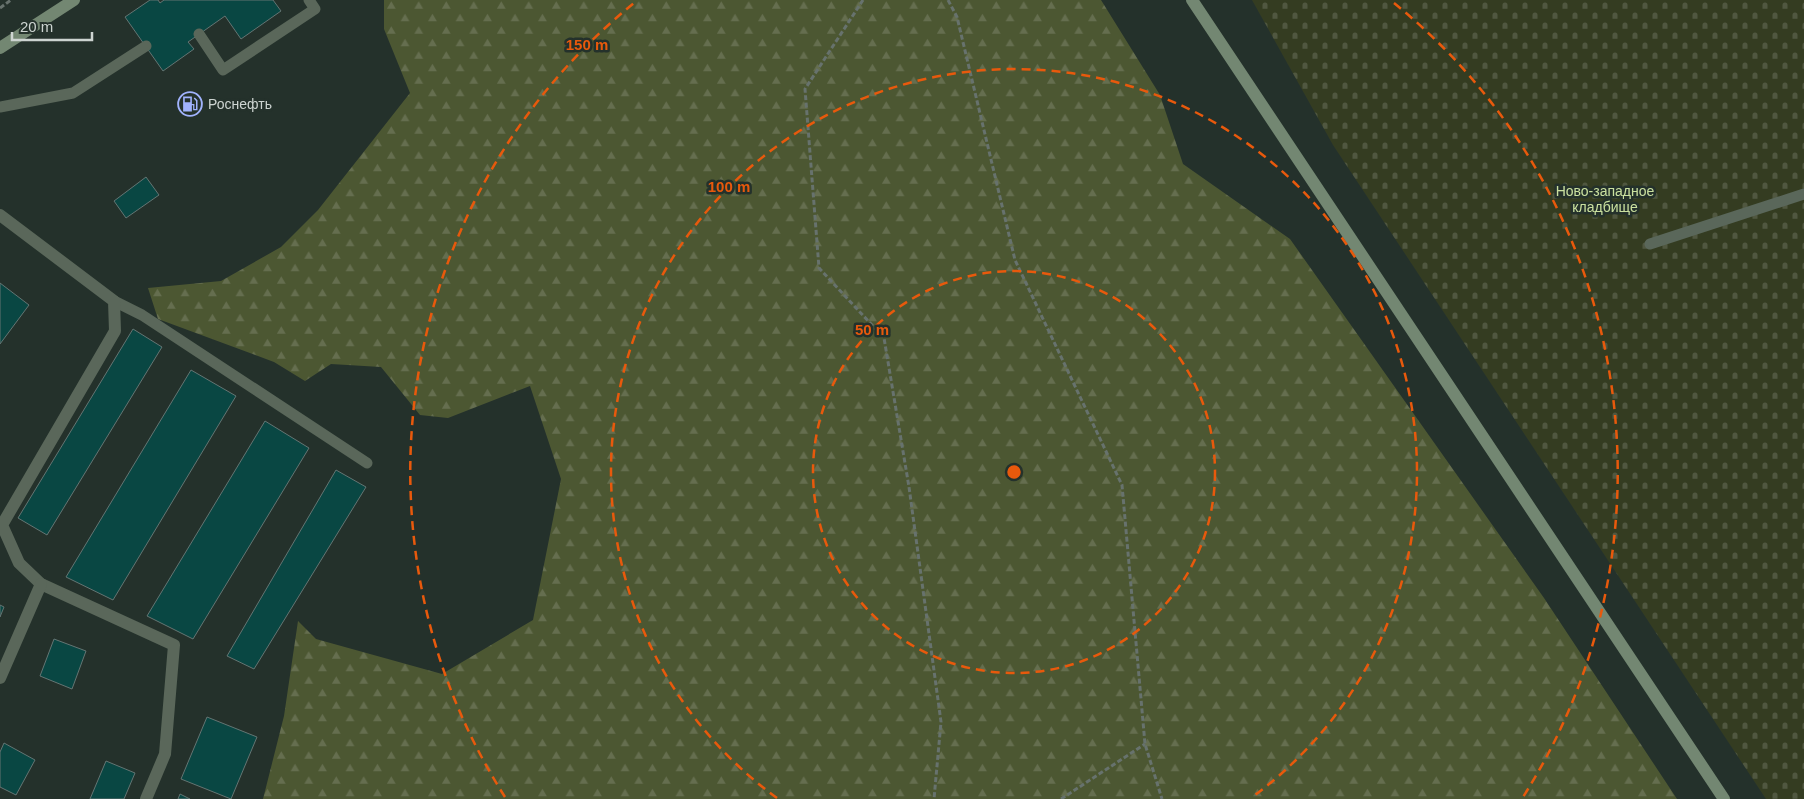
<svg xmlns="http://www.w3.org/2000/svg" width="1804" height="799" font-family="Arial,sans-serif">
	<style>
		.forest { fill: url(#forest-firs) }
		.cemetery { fill: url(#cemetery-stones) }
		.building { fill: #094743; stroke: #647573 }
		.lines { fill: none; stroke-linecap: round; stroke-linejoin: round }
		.path { stroke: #67726d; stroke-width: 3; stroke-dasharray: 5 2.5; stroke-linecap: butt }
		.lane { stroke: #5a675a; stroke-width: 11 }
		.street { stroke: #5a675a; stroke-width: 12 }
		.secondary { stroke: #738772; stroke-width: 12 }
		.ring { fill: none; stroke: #e8590c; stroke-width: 2.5; stroke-dasharray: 9 6 }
		.labels { text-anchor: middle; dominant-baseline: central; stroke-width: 5; stroke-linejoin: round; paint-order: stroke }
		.poi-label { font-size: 14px; fill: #cdd4d1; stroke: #24312b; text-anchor: start }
		.park-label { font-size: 14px; fill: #cae09f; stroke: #24312b }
		.centre { fill: #e8590c; stroke: #24312b; stroke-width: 2.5 }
		.ring-label { font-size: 15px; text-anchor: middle; font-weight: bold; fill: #e8590c; stroke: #24312b; stroke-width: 5; stroke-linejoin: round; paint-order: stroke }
	</style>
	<defs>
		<pattern id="forest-firs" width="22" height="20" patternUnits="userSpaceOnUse" patternTransform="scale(1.25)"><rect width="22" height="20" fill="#4c5732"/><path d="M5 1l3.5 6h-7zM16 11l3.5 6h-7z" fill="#656e4f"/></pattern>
		<pattern id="cemetery-stones" width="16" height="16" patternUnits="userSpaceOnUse" patternTransform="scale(1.25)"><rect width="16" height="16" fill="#343c21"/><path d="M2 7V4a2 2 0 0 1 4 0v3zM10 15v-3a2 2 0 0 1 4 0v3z" fill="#505740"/></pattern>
	</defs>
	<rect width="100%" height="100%" fill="#24312b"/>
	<path class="forest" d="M384,0H1101L1160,95L1183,164L1290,239L1544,598L1677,799H263L284,716L298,621L316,639L442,674L533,620L561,479L530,386L448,418L420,415L381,367L331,364L305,381L274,362L158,319L148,288L221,281L281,247L318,210L410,93L384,29Z"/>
	<path class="cemetery" d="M1252,0H1804V799H1766L1333,145Z"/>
	<g class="building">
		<path d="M150,0H158L160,3L164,0H273L281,11L241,39L225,16L188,42L194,49L163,71L125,17Z"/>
		<path d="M146,177L159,195L126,218L114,201Z"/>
		<path d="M0,283L29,305L0,344Z"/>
		<path d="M133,329L162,347L47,535L18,518Z"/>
		<path d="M191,370L236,396L113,600L66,577Z"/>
		<path d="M265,421L309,448L193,639L147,616Z"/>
		<path d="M336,470L366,487L254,669L227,656Z"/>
		<path d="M0,605L4,607L0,617Z"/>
		<path d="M54,639L86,651L72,689L40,676Z"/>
		<path d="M207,717L257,737L231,799L181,779Z"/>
		<path d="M4,743L35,760L16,795L0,787V752Z"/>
		<path d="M106,761L135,773L124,799H90Z"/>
		<path d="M180,794L190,799H178Z"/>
	</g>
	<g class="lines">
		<g class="path">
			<path d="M863,0L805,89L819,268L884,338L909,487L941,722L934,799"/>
			<path d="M948,0L957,17L1015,260L1122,485L1145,744L1162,799"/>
			<path d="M0,8L11,0"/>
			<path d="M1061,799L1145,744"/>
		</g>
		<g class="lane">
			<path d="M199,34L223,70L315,9L309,0"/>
			<path d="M0,107L73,93L146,46"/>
			<path d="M1650,244L1804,194"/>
			<path d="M114,301L142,315L367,463"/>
		</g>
		<g class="street">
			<path d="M0,215L114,301L115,331L2,525L19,563L41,584L174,645L165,754L146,799"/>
			<path d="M0,678L41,584"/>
		</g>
		<g class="secondary">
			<path d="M1192,0L1724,799"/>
			<path d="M0,48L74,0"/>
		</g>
	</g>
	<g class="ring">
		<circle cx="1014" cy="472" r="201"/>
		<path d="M777 798A403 403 0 1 1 1251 798"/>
		<path d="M505 797A604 604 0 0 1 634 3M1394 3A604 604 0 0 1 1523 797"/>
	</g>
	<defs>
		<g id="fuel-ring" transform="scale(1.25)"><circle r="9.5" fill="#24312b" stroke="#a1b3fd" stroke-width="1.5"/><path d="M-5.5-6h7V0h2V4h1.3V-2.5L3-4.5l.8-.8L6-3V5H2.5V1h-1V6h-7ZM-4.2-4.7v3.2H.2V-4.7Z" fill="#a1b3fd"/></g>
	</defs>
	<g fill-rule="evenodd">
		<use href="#fuel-ring" x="190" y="104"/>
	</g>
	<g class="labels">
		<g class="poi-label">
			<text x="208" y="104">Роснефть</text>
		</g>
		<g class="park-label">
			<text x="1605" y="191">Ново-западное<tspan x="1605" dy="16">кладбище</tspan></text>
		</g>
	</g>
	<circle cx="1014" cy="472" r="8" class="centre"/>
	<g class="ring-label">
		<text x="587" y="50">150 m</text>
		<text x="729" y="192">100 m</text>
		<text x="872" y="335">50 m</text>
	</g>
	<path d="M12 32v8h80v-8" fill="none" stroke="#cdd4d1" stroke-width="2.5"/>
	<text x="20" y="32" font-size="15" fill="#cdd4d1" stroke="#24312b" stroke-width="4" paint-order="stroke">20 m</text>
</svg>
